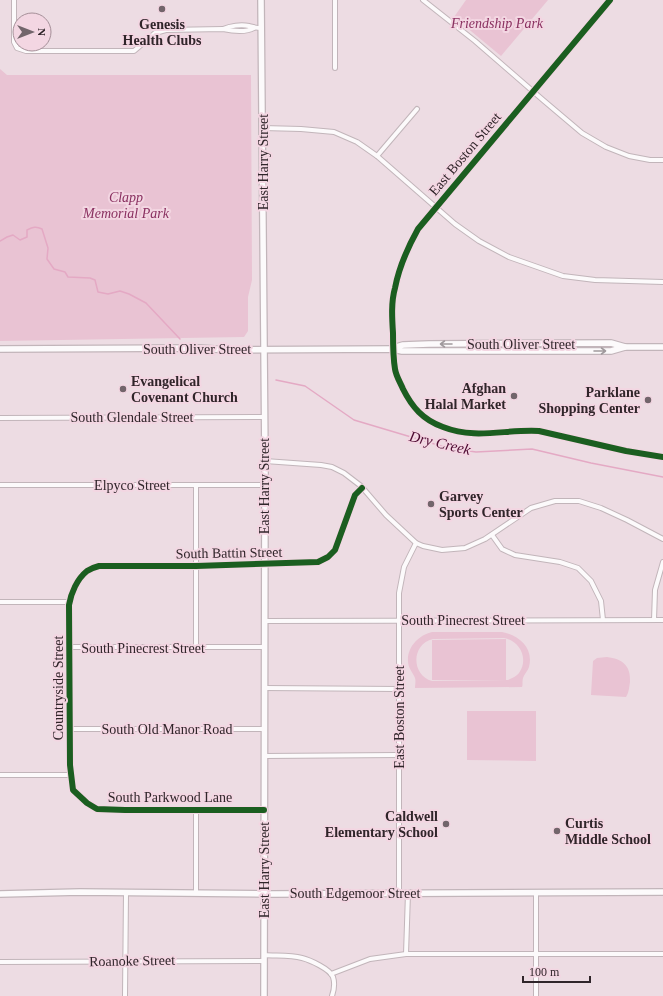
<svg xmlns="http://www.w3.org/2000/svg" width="663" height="996" font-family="Georgia,serif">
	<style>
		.green { fill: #e9c3d3; fill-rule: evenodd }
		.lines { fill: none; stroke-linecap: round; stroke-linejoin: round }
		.stream { stroke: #e4a9c4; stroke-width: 1.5 }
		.street-casing { stroke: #c2b5ba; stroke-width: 6 }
		.secondary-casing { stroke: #c2b5ba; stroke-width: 8 }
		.street { stroke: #fcfafb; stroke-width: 4 }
		.secondary { stroke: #fcfafb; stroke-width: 5.5 }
		.cycleway-casing { stroke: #f3d6e2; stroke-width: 8 }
		.cycleway { stroke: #1b5e20; stroke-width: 6 }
		.oneway { stroke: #a09a9d }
		.poi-dot { fill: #72656b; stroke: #f3d6e2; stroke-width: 1.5 }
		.labels { text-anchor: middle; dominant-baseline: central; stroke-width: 4; stroke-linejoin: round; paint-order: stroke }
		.park-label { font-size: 14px; font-style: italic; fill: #8a3060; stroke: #f3d6e2 }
		.poi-label { font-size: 14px; font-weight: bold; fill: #30252a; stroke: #f3d6e2; text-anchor: start }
		.street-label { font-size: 14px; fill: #30252a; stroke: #f3d6e2 }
		.water-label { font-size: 15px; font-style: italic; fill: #4e0931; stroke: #f3d6e2 }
	</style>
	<rect width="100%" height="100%" fill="#eddce3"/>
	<g class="green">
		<path d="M466,0H548L501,56L454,17Z"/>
		<path d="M0,69L7,75H251L252,280L248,297V331L244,337L0,341Z"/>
		<path d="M432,632H502C519,635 534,648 529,667C528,671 524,674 523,678C522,681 523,685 522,687L415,688C415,685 416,681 415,678C413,673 408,668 408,661C407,647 419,635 432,632ZM504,638C520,641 529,659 519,673C517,676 512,678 508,680L432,681C411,675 411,644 433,639Z"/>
		<path d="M506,639V680H432V640Z"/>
		<path d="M607,657C622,659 631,665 630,682C629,688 629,692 626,697L591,695L593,661L597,658Z"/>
		<path d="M467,711H536V761L467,760Z"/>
	</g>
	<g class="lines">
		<g class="stream">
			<path d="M0,241L7,237L13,235L20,240L27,237V230C33,227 36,226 42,229L48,248L47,259L54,269L65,272L68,277L90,278L95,280L98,292L108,294L120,291L129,294L146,303L180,339"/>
			<path d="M276,380L305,386L354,420L448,448L476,452L532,449L591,463L663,477"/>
		</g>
		<g class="street-casing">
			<g id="street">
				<path d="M14,0V42L17,48L26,51H134L155,33L166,30L223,29C232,31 245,33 254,28"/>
				<path d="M423,0L475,41L543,100L582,133L606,147L629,156L650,160H663"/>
				<path d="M610,0L418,229C408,247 399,267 395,288C391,302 392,318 393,333C393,345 393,357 395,369C396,376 400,382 403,389C412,407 423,420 443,427C476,440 505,429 539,431L626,451L663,457"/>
				<path d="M223,29C230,26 241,24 249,26C253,27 256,28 261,28"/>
				<path d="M335,68V0"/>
				<path d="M263,128L301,129L334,132L357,142L377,156L455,224L479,241L509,257L563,276L595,280L663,282"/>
				<path d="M377,156L417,109"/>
				<path d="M0,418L265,417"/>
				<path d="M265,461L321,465L332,467L344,473L361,486L386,515L416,543L423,546L442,550L465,548L485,539L531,508L555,501H579L601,508L627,520L663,539"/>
				<path d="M0,485H265"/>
				<path d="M492,535L502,549L515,555L560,562L578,568L591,581L601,601L603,620"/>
				<path d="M0,602H70"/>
				<path d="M654,620L655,590L663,562"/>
				<path d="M264,621L663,620"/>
				<path d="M70,647H264"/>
				<path d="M196,648V485"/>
				<path d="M264,688L399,689"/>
				<path d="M70,729H264"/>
				<path d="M264,756L399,755"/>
				<path d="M0,775H71"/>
				<path d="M196,810V893"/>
				<path d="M264,810H125L97,809L87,803L73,790L70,765L69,605C71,593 77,579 87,571C90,569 95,567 99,566H196L318,562L328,557L335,550L355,495L362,488"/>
				<path d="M399,893V593L404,567L416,543"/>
				<path d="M536,893V996"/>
				<path d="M406,954L408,893"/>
				<path d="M264,955C276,956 290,955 302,958C310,960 330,969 333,977C335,983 334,990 332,996"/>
				<path d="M0,962L264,961"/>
				<path d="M331,974L370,959L406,954H663"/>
				<path d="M125,996L126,893"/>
			</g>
		</g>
		<g class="secondary-casing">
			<g id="secondary">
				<path d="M261,0L265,461L264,996"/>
				<path d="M393,348L403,345L429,344L611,343L625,347H663"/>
				<path d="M0,349L199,348L230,350L393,349L402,351H611L625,347"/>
				<path d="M0,894L80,892L272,894L663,892"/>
			</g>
		</g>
		<use href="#street" class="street"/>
		<use href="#secondary" class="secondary"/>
		<g class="cycleway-casing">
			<g id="cycleway">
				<path d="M610,0L418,229C408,247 399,267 395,288C391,302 392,318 393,333C393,345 393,357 395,369C396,376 400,382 403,389C412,407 423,420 443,427C476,440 505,429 539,431L626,451L663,457"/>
				<path d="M264,810H125L97,809L87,803L73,790L70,765L69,605C71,593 77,579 87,571C90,569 95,567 99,566H196L318,562L328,557L335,550L355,495L362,488"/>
			</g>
		</g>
		<use href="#cycleway" class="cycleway"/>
	</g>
	<defs><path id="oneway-shaft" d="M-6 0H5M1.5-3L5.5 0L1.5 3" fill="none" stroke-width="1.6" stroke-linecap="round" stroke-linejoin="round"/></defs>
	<g class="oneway">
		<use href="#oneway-shaft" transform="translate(446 344) rotate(-180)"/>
		<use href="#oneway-shaft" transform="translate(600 351)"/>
	</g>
	<g class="poi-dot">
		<circle cx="162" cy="9" r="4"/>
		<circle cx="123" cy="389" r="4"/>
		<circle cx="514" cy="396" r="4"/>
		<circle cx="648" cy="400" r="4"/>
		<circle cx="431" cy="504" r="4"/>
		<circle cx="446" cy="824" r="4"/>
		<circle cx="557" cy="831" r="4"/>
	</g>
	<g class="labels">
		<g class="park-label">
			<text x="497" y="23">Friendship Park</text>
			<text x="126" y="197">Clapp<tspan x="126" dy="16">Memorial Park</tspan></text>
		</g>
		<g class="poi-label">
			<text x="162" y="24" text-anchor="middle">Genesis<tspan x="162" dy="16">Health Clubs</tspan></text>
			<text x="131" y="381">Evangelical<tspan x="131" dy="16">Covenant Church</tspan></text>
			<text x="506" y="388" text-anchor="end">Afghan<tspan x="506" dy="16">Halal Market</tspan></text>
			<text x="640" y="392" text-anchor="end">Parklane<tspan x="640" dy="16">Shopping Center</tspan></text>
			<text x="439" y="496">Garvey<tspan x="439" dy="16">Sports Center</tspan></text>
			<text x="438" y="816" text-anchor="end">Caldwell<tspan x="438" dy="16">Elementary School</tspan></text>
			<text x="565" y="823">Curtis<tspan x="565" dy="16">Middle School</tspan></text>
		</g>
		<g class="street-label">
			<text transform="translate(465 154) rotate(-50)">East Boston Street</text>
			<text transform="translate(263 162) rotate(-90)">East Harry Street</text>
			<text x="521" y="344">South Oliver Street</text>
			<text x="197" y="349">South Oliver Street</text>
			<text x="132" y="417">South Glendale Street</text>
			<text x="132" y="485">Elpyco Street</text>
			<text transform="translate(264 486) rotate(-90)">East Harry Street</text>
			<text transform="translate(229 553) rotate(-1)">South Battin Street</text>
			<text x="463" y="620">South Pinecrest Street</text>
			<text x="143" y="648">South Pinecrest Street</text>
			<text transform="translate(58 688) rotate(-90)">Countryside Street</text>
			<text transform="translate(399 717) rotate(-90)">East Boston Street</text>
			<text x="167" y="729">South Old Manor Road</text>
			<text x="170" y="797">South Parkwood Lane</text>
			<text transform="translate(264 870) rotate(-90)">East Harry Street</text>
			<text x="355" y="893">South Edgemoor Street</text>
			<text transform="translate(132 961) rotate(-1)">Roanoke Street</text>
		</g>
		<g class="water-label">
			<text transform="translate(440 443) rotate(13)">Dry Creek</text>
		</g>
	</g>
	<g transform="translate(32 32) rotate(90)"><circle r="19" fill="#f3d6e2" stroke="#a58f98"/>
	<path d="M0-3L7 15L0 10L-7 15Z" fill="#72656b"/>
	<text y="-6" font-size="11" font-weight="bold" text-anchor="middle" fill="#30252a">N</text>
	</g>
	<path d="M523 976v6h67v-6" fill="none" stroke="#30252a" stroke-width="2"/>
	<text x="529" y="976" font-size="12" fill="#30252a" stroke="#f3d6e2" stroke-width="3" paint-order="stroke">100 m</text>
</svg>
